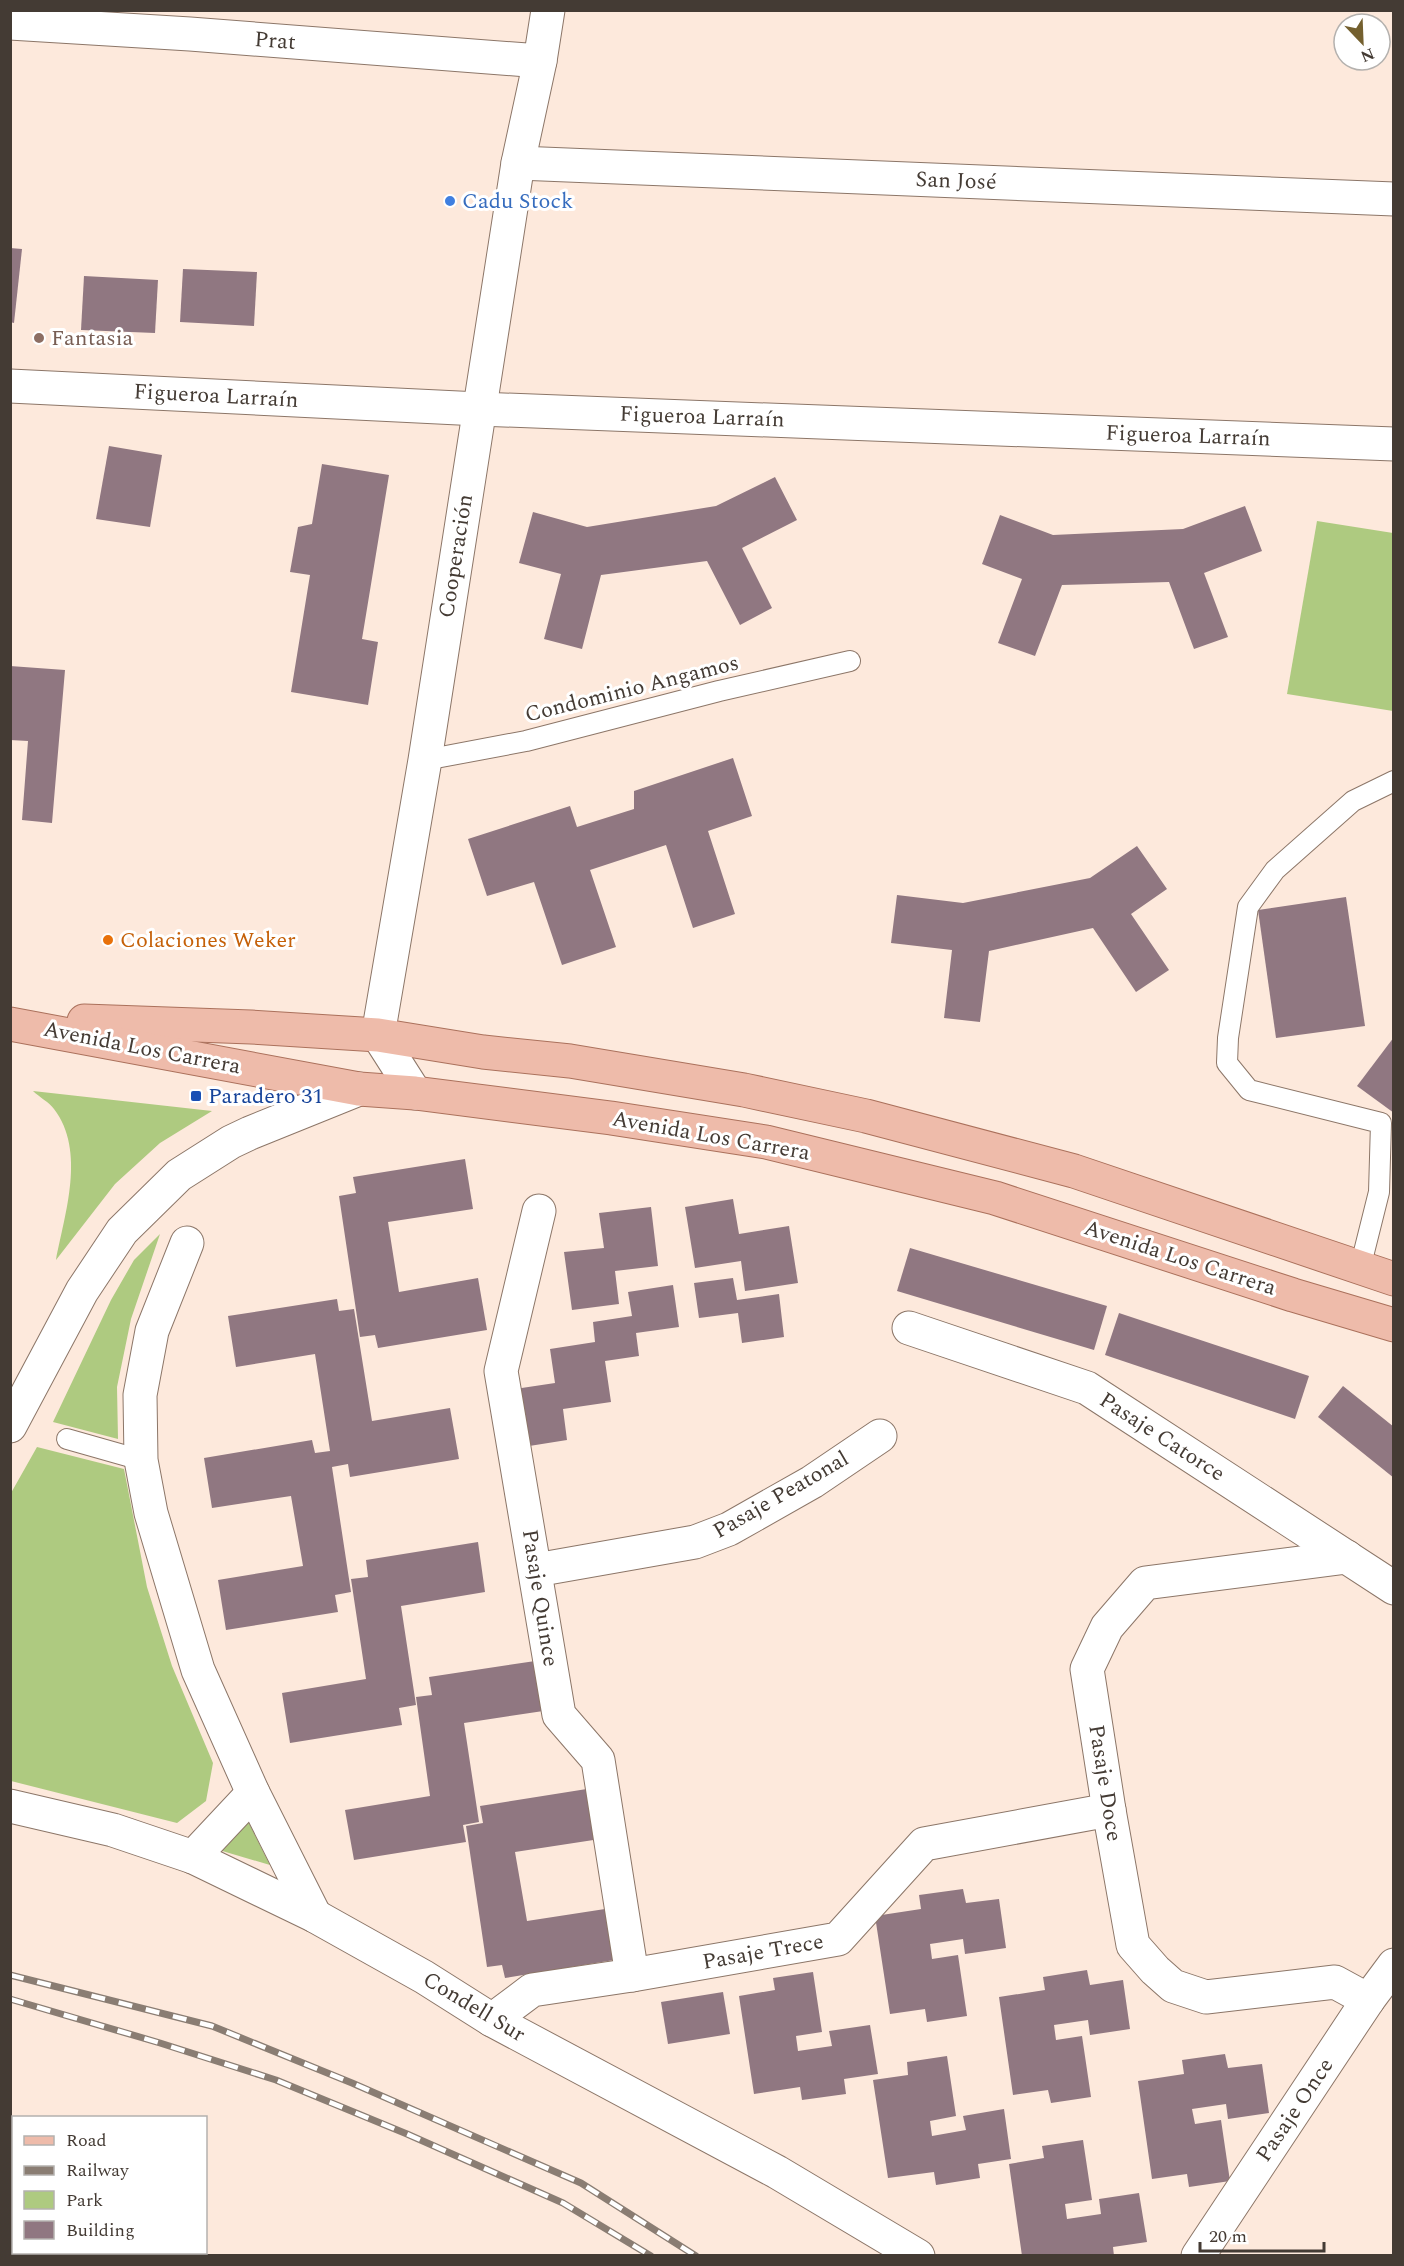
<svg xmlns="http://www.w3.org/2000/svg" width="1404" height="2266" font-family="Spectral,serif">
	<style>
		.green { fill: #aeca80 }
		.building { fill: #907781 }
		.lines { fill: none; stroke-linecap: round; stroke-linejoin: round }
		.service-casing { stroke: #8c7668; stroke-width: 22 }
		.minor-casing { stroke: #8c7668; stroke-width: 35 }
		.tertiary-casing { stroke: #8c7668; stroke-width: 35 }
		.primary-casing { stroke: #ab715c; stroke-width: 35 }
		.service { stroke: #fff; stroke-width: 20 }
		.minor { stroke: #fff; stroke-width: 33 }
		.tertiary { stroke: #fff; stroke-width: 33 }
		.primary { stroke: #eba; stroke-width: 33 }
		.rail-casing { stroke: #8a7d73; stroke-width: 7 }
		.rail { stroke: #fff; stroke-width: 4.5; stroke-dasharray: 14; stroke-linecap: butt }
		.shop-dot { fill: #3f7fe0; stroke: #fff; stroke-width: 2 }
		.education-dot { fill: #8d6e63; stroke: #fff; stroke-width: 2 }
		.food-dot { fill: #e8710a; stroke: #fff; stroke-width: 2 }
		.transit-dot { fill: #1a4fb4; stroke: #fff; stroke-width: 2 }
		.labels { text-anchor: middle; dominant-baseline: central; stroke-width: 6; stroke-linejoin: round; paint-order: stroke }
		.street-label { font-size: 22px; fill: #443b34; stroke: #fff }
		.shop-label { font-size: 22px; fill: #366cbe; stroke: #fff; text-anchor: start }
		.education-label { font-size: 22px; fill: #785e54; stroke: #fff; text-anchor: start }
		.food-label { font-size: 22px; fill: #c56008; stroke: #fff; text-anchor: start }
		.transit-label { font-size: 22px; fill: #164399; stroke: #fff; text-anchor: start }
	</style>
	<rect width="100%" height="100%" fill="#fde9dc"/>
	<g class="green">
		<path d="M1317,521L1393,533V711L1287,694Z"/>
		<path d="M33,1091L212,1111L160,1143L115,1184L56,1260C65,1213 86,1151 54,1109C49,1102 39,1097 33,1091Z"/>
		<path d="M160,1234L131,1319L117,1387L118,1439L53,1422L111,1300L134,1260Z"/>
		<path d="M37,1447L124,1469L147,1587L172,1666L213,1763L206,1801L177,1823L11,1781V1493Z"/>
		<path d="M247,1819L270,1865L219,1850Z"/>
	</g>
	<g class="building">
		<path d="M10,248L22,249L14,323L10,322Z"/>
		<path d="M183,269L257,272L254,326L180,322Z"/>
		<path d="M84,276L158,280L155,333L81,330Z"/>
		<path d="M109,446L162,455L150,527L96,519Z"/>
		<path d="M322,464L389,475L362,639L378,642L368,705L291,692L310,575L290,572L298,527L312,524Z"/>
		<path d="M775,477L797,520L742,548L772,608L740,625L707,561L601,575L582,649L544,639L561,574L519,563L533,512L587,527L716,506Z"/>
		<path d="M1245,506L1262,551L1204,573L1228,637L1194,649L1169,582L1062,585L1035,656L998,643L1022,579L982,564L1000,515L1053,535L1183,529Z"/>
		<path d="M10,666L65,670L52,823L22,820L28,741L10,740Z"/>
		<path d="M733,758L752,816L708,831L735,914L693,928L666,845L590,870L616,947L562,965L534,882L487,896L468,839L570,806L577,827L634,809V791Z"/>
		<path d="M1137,846L1167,889L1131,914L1169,970L1136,992L1093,928L989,951L980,1022L944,1018L952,950L891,943L897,895L963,903L1090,878Z"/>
		<path d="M1346,897L1365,1026L1276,1038L1258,910Z"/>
		<path d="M1394,1037V1113L1357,1086Z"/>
		<path d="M465,1159L473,1209L388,1222L399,1292L478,1278L487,1330L378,1348L375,1335L360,1337L339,1196L356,1193L353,1177Z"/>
		<path d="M733,1199L739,1234L789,1226L798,1283L745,1291L741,1261L695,1268L685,1207Z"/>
		<path d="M651,1207L658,1266L615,1271L619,1304L572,1310L564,1252L604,1248L599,1213Z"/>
		<path d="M910,1248L1107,1306L1094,1350L897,1291Z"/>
		<path d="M733,1278L737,1300L779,1294L784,1337L742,1343L738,1313L699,1318L694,1283Z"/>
		<path d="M673,1285L679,1327L636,1333L639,1356L605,1361L611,1402L563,1409L567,1440L523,1447L515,1389L555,1383L550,1349L595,1342L593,1322L632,1316L628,1292Z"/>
		<path d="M337,1299L339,1311L354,1309L372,1421L450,1408L459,1459L350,1477L348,1464L332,1467L351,1592L335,1595L338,1612L226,1630L218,1580L303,1566L291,1496L212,1508L204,1458L312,1440L315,1453L330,1451L315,1354L236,1367L228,1316Z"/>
		<path d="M1119,1313L1309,1376L1295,1419L1105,1355Z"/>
		<path d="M1343,1386L1394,1427V1478L1318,1417Z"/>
		<path d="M478,1542L485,1592L401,1606L416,1705L399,1708L402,1725L290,1743L282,1693L366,1679L351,1579L368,1577L366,1560Z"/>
		<path d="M542,1660L550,1710L464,1723L479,1822L463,1825L466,1842L354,1860L345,1810L430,1796L416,1697L432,1695L429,1677Z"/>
		<path d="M593,1788L600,1839L515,1852L527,1921L605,1909L614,1960L505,1978L502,1965L487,1967L466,1826L483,1823L480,1806Z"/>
		<path d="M963,1889L966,1903L999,1899L1006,1948L965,1954L963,1939L930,1944L932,1959L958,1955L967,2016L927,2022L925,2009L890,2014L875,1916L921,1909L919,1895Z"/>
		<path d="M1087,1970L1090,1985L1123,1980L1130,2029L1090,2035L1088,2020L1054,2025L1056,2040L1082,2036L1091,2097L1051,2103L1048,2090L1013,2095L999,1997L1045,1990L1043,1977Z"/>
		<path d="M813,1972L822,2032L796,2036L798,2051L832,2046L829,2031L870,2025L878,2074L844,2079L846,2094L802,2100L800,2087L754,2094L739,1996L775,1990L773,1978Z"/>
		<path d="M723,1992L730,2034L668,2044L661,2002Z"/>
		<path d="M1225,2054L1228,2068L1262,2064L1269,2113L1228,2119L1226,2104L1192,2109L1195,2124L1221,2120L1230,2181L1189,2187L1187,2174L1152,2179L1138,2081L1184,2074L1182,2060Z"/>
		<path d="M947,2056L956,2116L930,2121L932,2136L966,2130L963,2116L1004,2109L1011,2159L978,2164L980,2178L936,2185L934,2172L888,2178L873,2080L908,2075L907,2062Z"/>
		<path d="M1083,2140L1092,2200L1065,2204L1067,2219L1101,2214L1099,2199L1139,2193L1147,2242L1113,2247L1114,2256H1022L1009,2164L1044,2158L1042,2146Z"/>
	</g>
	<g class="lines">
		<g class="service-casing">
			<g id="service">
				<path d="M425,760L526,741L719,691L850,661"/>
				<path d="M1360,1268L1379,1192L1381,1123L1249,1090L1227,1063L1228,1038L1248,907L1275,870L1353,801L1394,781"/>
				<path d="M67,1439L141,1460"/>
			</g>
		</g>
		<g class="minor-casing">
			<g id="minor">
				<path d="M10,23L190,34L540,61"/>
				<path d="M518,163L1394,199"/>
				<path d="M415,1093L378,1035L425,760L518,163L540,61L548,10"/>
				<path d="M539,1211L501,1371L559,1715L598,1760L632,1975"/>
				<path d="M187,1243L152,1331L140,1395L141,1460L151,1513L198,1670L253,1793L315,1916"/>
				<path d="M909,1328L1087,1388L1394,1588"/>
				<path d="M1347,1557L1145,1583L1107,1627L1087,1669L1109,1810L1133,1945L1155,1970L1173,1986L1206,1997L1335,1982L1368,2000"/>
				<path d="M536,1570L695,1542L729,1529L812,1482L880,1436"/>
				<path d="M193,1857L253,1793"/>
				<path d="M492,2020L532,1990L632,1975L838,1939L924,1844L1109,1810"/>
				<path d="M1198,2256L1368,2000L1394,1965"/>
			</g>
		</g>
		<g class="tertiary-casing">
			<g id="tertiary">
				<path d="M10,386L479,409L1394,444"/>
				<path d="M10,1426L82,1291L122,1231L179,1175L231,1142L250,1133L359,1089"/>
				<path d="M10,1806L113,1830L193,1857L315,1916L424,1977L492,2020L777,2172L918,2256"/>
			</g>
		</g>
		<g class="primary-casing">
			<g id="primary">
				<path d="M84,1021L251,1027L378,1035L483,1052L570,1061L744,1090L866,1116L1074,1171L1394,1279"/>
				<path d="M10,1024L359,1089L415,1093L611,1118L766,1142L995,1198L1293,1295L1394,1325"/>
			</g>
		</g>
		<use href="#service" class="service"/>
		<use href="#minor" class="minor"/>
		<use href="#tertiary" class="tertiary"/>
		<use href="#primary" class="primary"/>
		<g class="rail-casing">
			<g id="rail">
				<path d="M10,1975L212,2026L352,2083L581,2183L696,2256"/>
				<path d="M10,1999L160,2043L276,2080L407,2134L563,2203L651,2256"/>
			</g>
		</g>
		<use href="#rail" class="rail"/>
	</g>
	<circle class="shop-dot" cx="450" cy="201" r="6"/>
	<circle class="education-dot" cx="39" cy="338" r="6"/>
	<circle class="food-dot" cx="108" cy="940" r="6"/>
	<rect class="transit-dot" x="190" y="1090" width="12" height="12" rx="3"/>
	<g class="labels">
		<g class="street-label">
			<text transform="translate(275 41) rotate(4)">Prat</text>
			<text transform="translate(956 181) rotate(2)">San José</text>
			<text transform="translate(216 396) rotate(3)">Figueroa Larraín</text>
			<text transform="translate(702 417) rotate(2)">Figueroa Larraín</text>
			<text transform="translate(1188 436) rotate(2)">Figueroa Larraín</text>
			<text transform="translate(456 556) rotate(-81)">Cooperación</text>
			<text transform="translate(632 689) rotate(-14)">Condominio Angamos</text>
			<text transform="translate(142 1048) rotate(11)">Avenida Los Carrera</text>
			<text transform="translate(711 1136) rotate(10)">Avenida Los Carrera</text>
			<text transform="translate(1180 1258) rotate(18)">Avenida Los Carrera</text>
			<text transform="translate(1162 1437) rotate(33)">Pasaje Catorce</text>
			<text transform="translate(781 1495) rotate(-30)">Pasaje Peatonal</text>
			<text transform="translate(540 1598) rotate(81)">Pasaje Quince</text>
			<text transform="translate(1105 1783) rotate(81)">Pasaje Doce</text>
			<text transform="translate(763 1952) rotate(-10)">Pasaje Trece</text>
			<text transform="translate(474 2007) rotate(31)">Condell Sur</text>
			<text transform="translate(1295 2110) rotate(-56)">Pasaje Once</text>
		</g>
		<g class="shop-label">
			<text x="462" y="201">Cadu Stock</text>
		</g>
		<g class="education-label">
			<text x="51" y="338">Fantasia</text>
		</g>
		<g class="food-label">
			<text x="120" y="940">Colaciones Weker</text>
		</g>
		<g class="transit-label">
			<text x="208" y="1096">Paradero 31</text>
		</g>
	</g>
	<rect width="1404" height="2266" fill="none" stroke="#443b34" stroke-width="24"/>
	<rect x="12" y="2116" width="195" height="138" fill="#ffffff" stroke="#b4b1ae" stroke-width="1.5"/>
	<rect x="24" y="2136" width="30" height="9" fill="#eebbaa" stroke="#b4b1ae" stroke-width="1.5"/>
	<text x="66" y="2146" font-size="18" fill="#443b34">Road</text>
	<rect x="24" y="2166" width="30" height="9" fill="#8a7d73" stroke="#b4b1ae" stroke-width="1.5"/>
	<text x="66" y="2176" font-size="18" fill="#443b34">Railway</text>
	<rect x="24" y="2191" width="30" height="18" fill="#aeca80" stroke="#b4b1ae" stroke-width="1.5"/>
	<text x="66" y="2206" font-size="18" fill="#443b34">Park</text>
	<rect x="24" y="2221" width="30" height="18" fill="#907781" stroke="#b4b1ae" stroke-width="1.5"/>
	<text x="66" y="2236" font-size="18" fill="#443b34">Building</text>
	<g transform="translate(1362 42) rotate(157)"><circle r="28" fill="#ffffff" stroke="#b4b1ae" stroke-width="1.5"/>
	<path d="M0-4.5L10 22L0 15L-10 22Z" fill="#74602f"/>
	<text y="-9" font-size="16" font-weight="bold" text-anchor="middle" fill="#443b34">N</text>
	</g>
	<path d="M1200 2242v9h124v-9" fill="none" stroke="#443b34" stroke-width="3"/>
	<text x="1209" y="2242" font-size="18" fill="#443b34" stroke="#ffffff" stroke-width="4.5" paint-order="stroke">20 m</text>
</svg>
